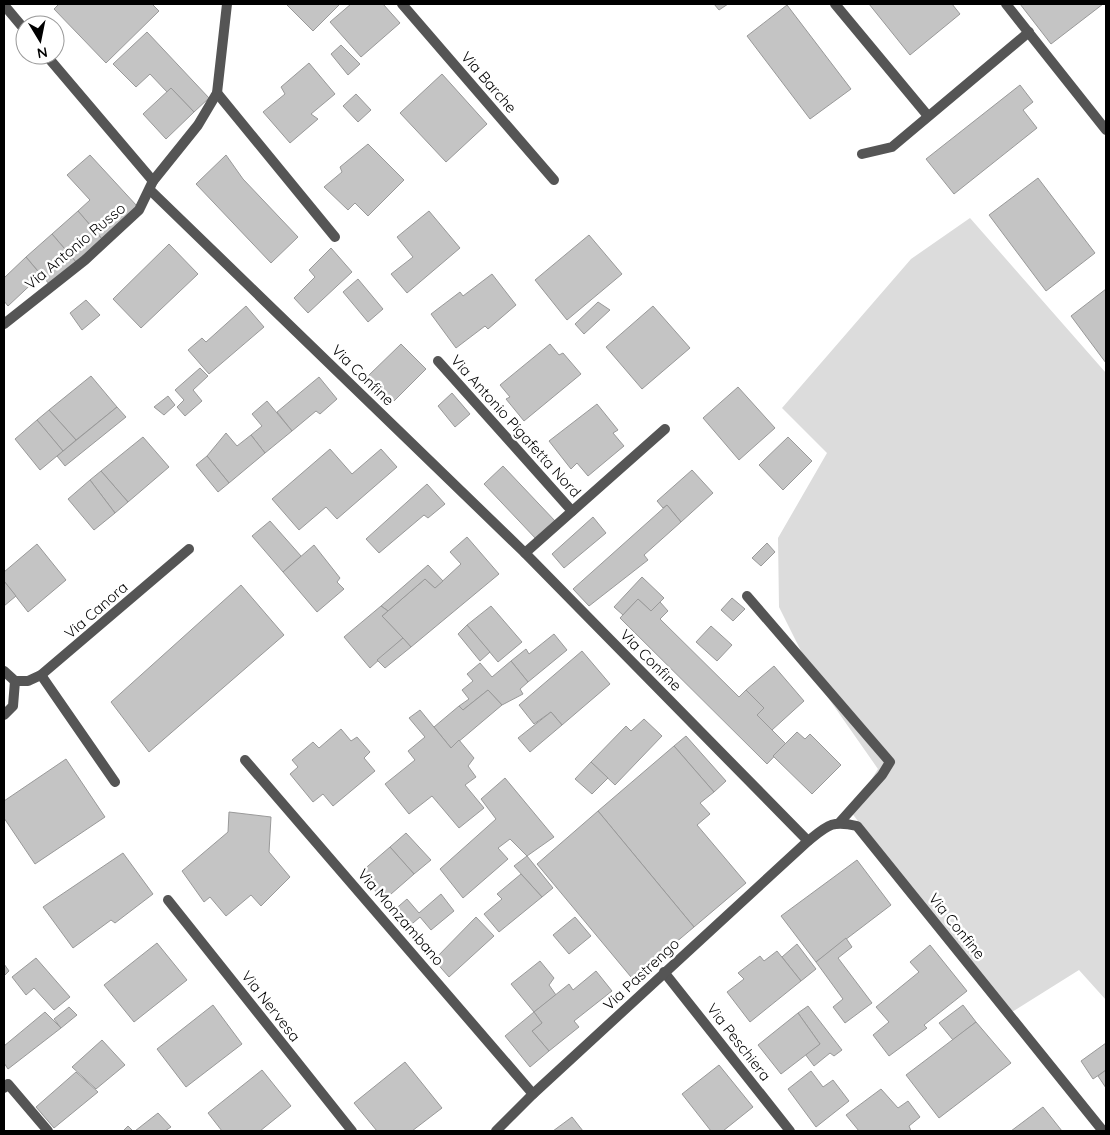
<svg xmlns="http://www.w3.org/2000/svg" width="1110" height="1135" font-family="Quicksand,sans-serif">
	<style>
		.green { fill: #dcdcdc }
		.building { fill: #c4c4c4; stroke: #999 }
		.lines { fill: none; stroke-linecap: round; stroke-linejoin: round }
		.lane { stroke: #555; stroke-width: 10 }
		.street { stroke: #555; stroke-width: 10 }
		.labels { text-anchor: middle; dominant-baseline: central; stroke-width: 5; stroke-linejoin: round; paint-order: stroke }
		.street-label { font-size: 15px; fill: #000; stroke: #fff }
	</style>
	<rect width="100%" height="100%" fill="#fff"/>
	<path class="green" d="M970,218L1106,373V1000L1079,970L1007,1015L851,812L878,769L815,679L779,607L778,538L827,453L782,408L911,259Z"/>
	<g class="building">
		<path d="M59,4H152L159,11L106,63L54,9Z"/>
		<path d="M286,4H340L313,31Z"/>
		<path d="M351,4H383L400,23L361,57L330,22Z"/>
		<path d="M714,4H728L719,10Z"/>
		<path d="M869,4H952L960,14L910,55Z"/>
		<path d="M1020,4H1103L1051,44Z"/>
		<path d="M787,5L851,89L810,119L747,36Z"/>
		<path d="M147,32L209,98L194,112L171,88L167,92L150,74L136,87L113,64Z"/>
		<path d="M341,45L360,64L348,75L331,54Z"/>
		<path d="M309,63L335,94L311,114L318,119L290,143L263,112L285,94L281,87Z"/>
		<path d="M442,74L487,124L446,162L400,113Z"/>
		<path d="M1020,85L1033,102L1023,110L1037,128L954,194L926,159Z"/>
		<path d="M171,88L194,112L166,139L143,114Z"/>
		<path d="M356,94L371,110L358,122L343,106Z"/>
		<path d="M368,144L404,180L368,216L355,203L348,210L324,187L342,172L340,167Z"/>
		<path d="M90,155L137,206L102,239L78,211L90,200L67,175Z"/>
		<path d="M226,155L243,179L298,237L271,263L196,184Z"/>
		<path d="M1038,178L1095,253L1046,291L989,215Z"/>
		<path d="M78,211L102,239L76,262L52,234Z"/>
		<path d="M429,211L460,248L407,293L391,274L413,257L397,237Z"/>
		<path d="M52,234L76,262L50,285L26,257Z"/>
		<path d="M589,235L622,274L567,320L535,280Z"/>
		<path d="M169,244L198,274L141,328L113,299Z"/>
		<path d="M331,248L352,272L308,313L294,298L315,277L309,270Z"/>
		<path d="M26,257L41,275L8,306L4,301V278Z"/>
		<path d="M492,274L516,305L488,329L485,326L456,348L431,314L460,292L463,296Z"/>
		<path d="M358,279L383,309L368,322L343,292Z"/>
		<path d="M1106,289V363L1071,316Z"/>
		<path d="M86,300L100,315L82,330L70,313Z"/>
		<path d="M598,302L610,310L584,334L575,324Z"/>
		<path d="M246,306L264,327L209,374L188,350L202,338L206,342Z"/>
		<path d="M653,306L690,348L642,389L606,347Z"/>
		<path d="M401,344L426,369L394,401L368,376Z"/>
		<path d="M550,344L559,355L563,353L581,374L524,421L506,399L510,397L500,385Z"/>
		<path d="M200,368L208,376L193,390L202,401L185,416L177,407L184,400L175,390Z"/>
		<path d="M91,376L117,407L76,440L49,410Z"/>
		<path d="M319,377L337,399L320,414L316,411L292,431L277,412Z"/>
		<path d="M738,387L775,428L739,460L703,418Z"/>
		<path d="M452,393L470,414L455,427L438,406Z"/>
		<path d="M168,396L175,405L164,415L154,407Z"/>
		<path d="M267,401L292,431L265,453L251,435L262,426L252,414Z"/>
		<path d="M597,404L618,430L613,433L624,446L588,476L577,463L571,469L549,441Z"/>
		<path d="M117,407L126,417L65,466L57,456Z"/>
		<path d="M49,410L76,440L63,451L37,420Z"/>
		<path d="M37,420L63,451L40,470L15,439Z"/>
		<path d="M226,433L237,446L251,435L265,453L229,483L207,456Z"/>
		<path d="M143,437L169,467L128,502L101,471Z"/>
		<path d="M788,437L812,461L783,490L759,465Z"/>
		<path d="M330,449L352,474L381,449L397,467L337,519L326,507L299,530L272,499Z"/>
		<path d="M207,456L229,483L218,492L196,465Z"/>
		<path d="M503,466L556,522L537,540L484,484Z"/>
		<path d="M692,470L713,493L681,522L667,505L663,508L657,501Z"/>
		<path d="M101,471L128,502L115,513L90,480Z"/>
		<path d="M90,480L115,513L94,530L68,499Z"/>
		<path d="M427,484L445,504L428,518L424,515L379,553L366,539Z"/>
		<path d="M667,505L681,522L644,555L648,560L589,606L573,589Z"/>
		<path d="M593,517L606,533L564,568L552,554Z"/>
		<path d="M270,521L301,556L283,572L252,536Z"/>
		<path d="M467,537L499,574L411,647L382,616L425,579L435,588L461,564L450,552Z"/>
		<path d="M767,543L775,552L761,566L752,558Z"/>
		<path d="M37,544L66,580L28,612L4,581V572Z"/>
		<path d="M314,545L340,578L337,582L344,589L317,612L283,572Z"/>
		<path d="M428,565L443,581L435,588L425,579L388,611L381,606Z"/>
		<path d="M642,577L664,598L651,611L638,599L623,615L614,607Z"/>
		<path d="M4,581L16,596L4,606Z"/>
		<path d="M241,585L284,635L149,752L111,702Z"/>
		<path d="M732,598L745,609L733,621L721,610Z"/>
		<path d="M638,599L651,611L660,602L668,611L660,619L739,697L746,690L764,708L757,715L786,744L767,764L620,618Z"/>
		<path d="M381,606L388,611L382,616L403,638L370,668L344,637Z"/>
		<path d="M491,606L522,642L498,662L467,625Z"/>
		<path d="M467,625L490,652L480,661L458,634Z"/>
		<path d="M711,626L732,645L717,661L696,642Z"/>
		<path d="M554,634L567,650L528,682L511,661L526,649L529,654Z"/>
		<path d="M403,638L411,647L385,668L377,660Z"/>
		<path d="M582,651L610,684L562,725L551,712L534,724L519,705Z"/>
		<path d="M511,661L528,682L520,689L523,694L502,705L488,690L463,710L459,706L469,699L462,690L473,681L467,674L480,663L492,677Z"/>
		<path d="M774,666L804,701L772,730L757,715L764,708L746,690Z"/>
		<path d="M488,690L502,705L451,748L434,727L459,706L463,710Z"/>
		<path d="M420,710L451,748L459,740L474,758L468,766L476,777L465,785L484,808L459,828L432,796L409,814L385,784L415,760L408,751L425,737L409,718Z"/>
		<path d="M551,712L562,725L530,752L518,738Z"/>
		<path d="M644,719L662,736L615,785L591,762L626,726L631,731Z"/>
		<path d="M341,729L351,741L357,737L370,752L364,758L375,771L333,806L323,794L313,802L290,774L298,767L292,760L313,742L319,748Z"/>
		<path d="M797,732L805,739L810,734L841,765L812,794L773,756Z"/>
		<path d="M686,736L726,781L714,792L674,746Z"/>
		<path d="M674,746L714,792L700,803L710,814L697,825L746,883L694,927L598,811Z"/>
		<path d="M66,759L105,817L35,864L4,818V801Z"/>
		<path d="M591,762L608,778L592,794L575,779Z"/>
		<path d="M505,778L554,837L527,856L510,839L498,848L508,859L463,898L440,869L496,819L481,799Z"/>
		<path d="M598,811L694,927L636,976L631,977L537,864Z"/>
		<path d="M229,812L271,817L269,852L290,877L261,906L251,895L226,916L210,897L204,902L182,871L228,832Z"/>
		<path d="M406,833L431,860L414,874L390,847Z"/>
		<path d="M390,847L414,874L383,901L361,872Z"/>
		<path d="M123,853L153,894L115,923L111,920L73,948L43,907Z"/>
		<path d="M527,856L553,888L542,897L514,866Z"/>
		<path d="M857,860L891,905L816,962L781,916Z"/>
		<path d="M521,874L542,897L499,932L484,914L502,899L497,894Z"/>
		<path d="M441,894L454,911L431,930L420,917L406,929L392,912L407,899L419,913Z"/>
		<path d="M476,917L494,936L449,977L434,960Z"/>
		<path d="M575,917L591,936L569,954L553,935Z"/>
		<path d="M846,938L852,947L838,958L872,1003L845,1023L833,1007L843,999L816,962Z"/>
		<path d="M157,943L187,980L134,1022L104,985Z"/>
		<path d="M797,944L816,969L801,981L782,957Z"/>
		<path d="M930,945L967,991L924,1025L927,1028L889,1056L873,1035L889,1022L876,1007L919,972L910,962Z"/>
		<path d="M777,951L801,981L750,1022L727,992L744,979L738,973L760,956L764,961Z"/>
		<path d="M36,958L70,997L54,1010L34,988L26,995L12,977Z"/>
		<path d="M540,961L554,978L549,985L556,995L534,1012L511,984Z"/>
		<path d="M4,964L9,971L4,976Z"/>
		<path d="M596,971L612,991L574,1021L579,1027L549,1051L532,1031L542,1023L534,1012L569,984L573,990Z"/>
		<path d="M213,1005L242,1044L186,1087L157,1049Z"/>
		<path d="M963,1005L976,1022L953,1040L939,1023Z"/>
		<path d="M808,1006L842,1050L834,1056L830,1053L814,1066L805,1054L820,1044L798,1013Z"/>
		<path d="M69,1007L77,1015L61,1028L54,1019Z"/>
		<path d="M45,1012L61,1028L8,1069L4,1063V1046Z"/>
		<path d="M534,1012L542,1023L532,1031L549,1051L530,1067L505,1036Z"/>
		<path d="M798,1013L820,1044L781,1074L758,1045Z"/>
		<path d="M976,1022L1011,1063L939,1118L906,1075Z"/>
		<path d="M102,1040L125,1065L96,1089L72,1067Z"/>
		<path d="M1106,1043V1070L1093,1079L1081,1061Z"/>
		<path d="M405,1062L442,1108L412,1131H377L354,1103Z"/>
		<path d="M719,1065L753,1107L723,1131H711L682,1094Z"/>
		<path d="M262,1070L291,1106L260,1131H222L208,1113Z"/>
		<path d="M1106,1070V1088L1098,1076Z"/>
		<path d="M811,1071L823,1087L833,1080L849,1101L816,1127L788,1089Z"/>
		<path d="M76,1072L98,1092L54,1128L36,1107Z"/>
		<path d="M881,1089L898,1108L908,1101L920,1117L909,1126L911,1131H859L846,1115Z"/>
		<path d="M1043,1107L1062,1131H1011Z"/>
		<path d="M158,1113L171,1127L165,1131H135Z"/>
		<path d="M572,1117L583,1131H553Z"/>
		<path d="M128,1126L133,1131H123Z"/>
	</g>
	<g class="lines">
		<g class="lane">
			<path d="M747,596L890,762L882,775L840,822"/>
			<path d="M41,675L115,782"/>
		</g>
		<g class="street">
			<path d="M402,4L554,180"/>
			<path d="M835,4L928,116"/>
			<path d="M1006,4L1106,130"/>
			<path d="M4,5L25,30"/>
			<path d="M46,55L153,181"/>
			<path d="M217,93L335,237"/>
			<path d="M862,154L892,147L1029,32"/>
			<path d="M150,190L525,553L808,841"/>
			<path d="M4,324L85,260L139,210L153,181L198,125L217,93L227,4"/>
			<path d="M438,361L572,511"/>
			<path d="M525,553L665,429"/>
			<path d="M4,671L15,681H28L41,675L189,549"/>
			<path d="M4,715L13,706L15,681"/>
			<path d="M245,760L533,1094"/>
			<path d="M168,900L352,1131"/>
			<path d="M664,972L790,1131"/>
			<path d="M4,1088L8,1084L48,1131"/>
			<path d="M496,1131L533,1094L808,841C828,825 832,820 857,826L1103,1131"/>
		</g>
	</g>
	<g class="labels">
		<g class="street-label">
			<text transform="translate(489 82) rotate(49)">Via Barche</text>
			<text transform="translate(75 246) rotate(-40)">Via Antonio Russo</text>
			<text transform="translate(363 375) rotate(44)">Via Confine</text>
			<text transform="translate(516 426) rotate(48)">Via Antonio Pigafetta Nord</text>
			<text transform="translate(96 610) rotate(-41)">Via Canora</text>
			<text transform="translate(651 660) rotate(45)">Via Confine</text>
			<text transform="translate(401 917) rotate(49)">Via Monzambano</text>
			<text transform="translate(957 926) rotate(51)">Via Confine</text>
			<text transform="translate(641 974) rotate(-43)">Via Pastrengo</text>
			<text transform="translate(271 1006) rotate(52)">Via Nervesa</text>
			<text transform="translate(739 1042) rotate(52)">Via Peschiera</text>
		</g>
	</g>
	<rect width="1110" height="1135" fill="none" stroke="#000000" stroke-width="10"/>
	<g transform="translate(40 40) rotate(170)"><circle r="24" fill="#ffffff" stroke="#999999"/>
	<path d="M0-4L9 19L0 12L-9 19Z" fill="#000000"/>
	<text y="-8" font-size="14" font-weight="bold" text-anchor="middle" fill="#000000">N</text>
	</g>
</svg>
